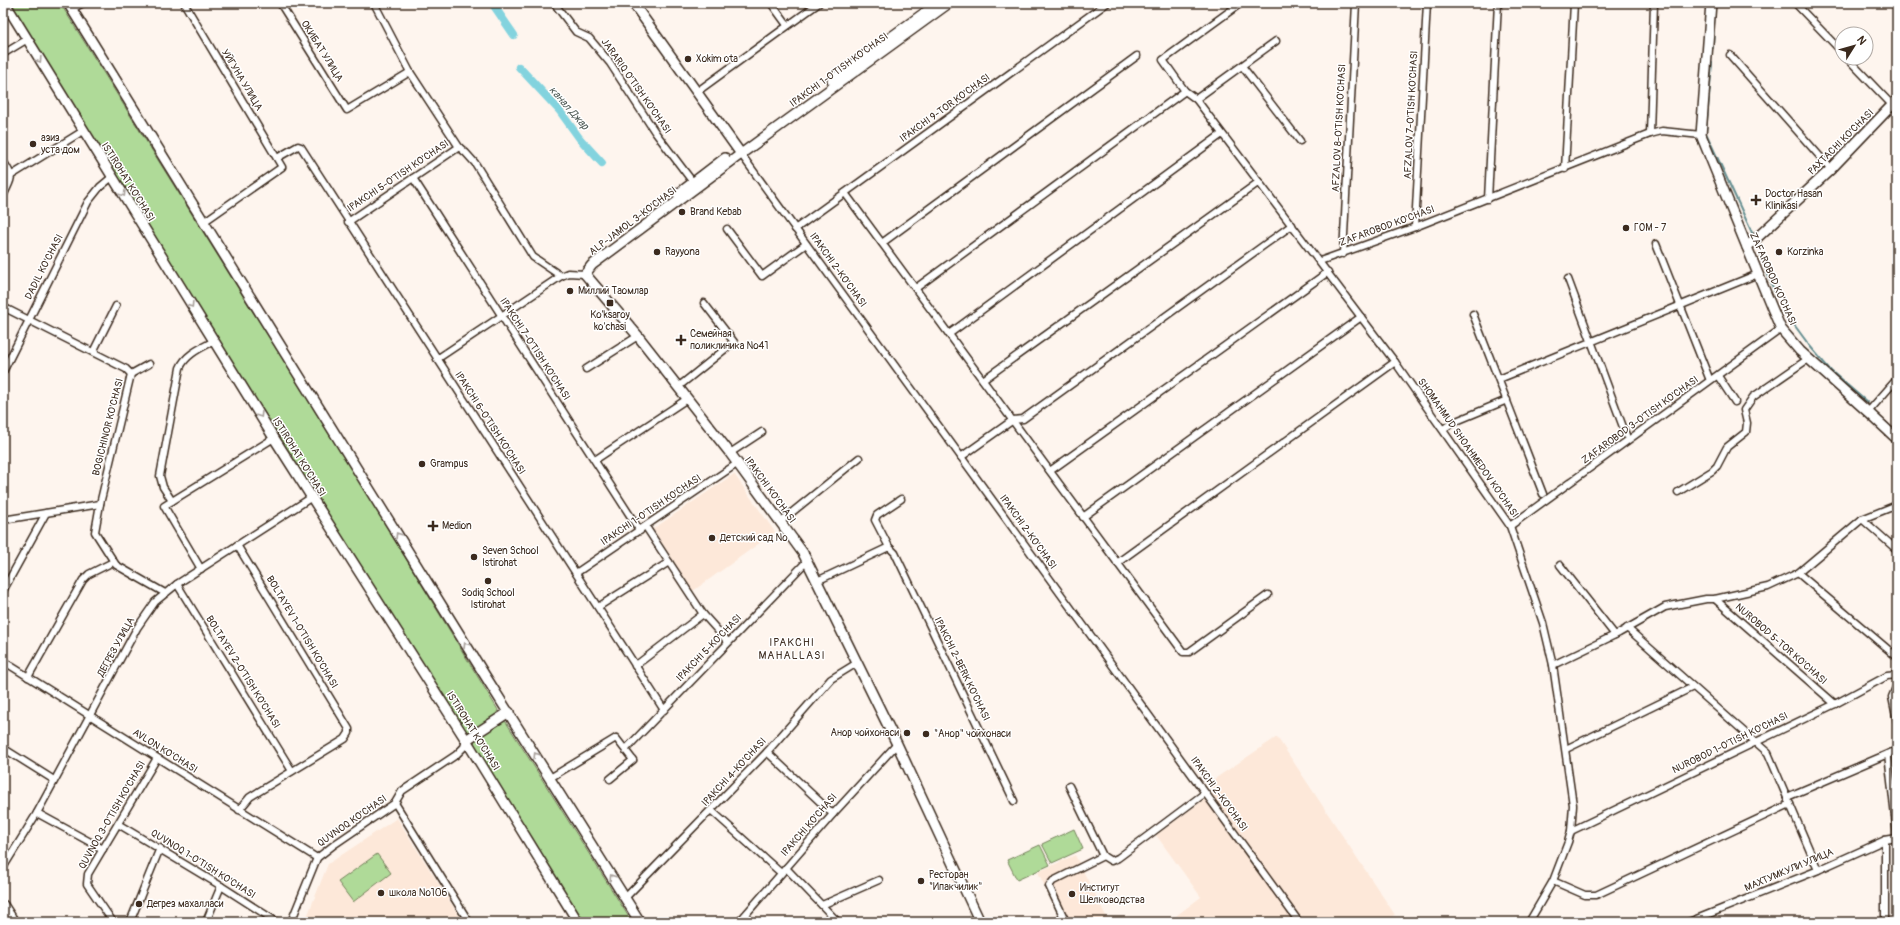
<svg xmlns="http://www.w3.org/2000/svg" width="1900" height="925" font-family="Pangolin,sans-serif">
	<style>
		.built { fill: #fde8d9 }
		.green { fill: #afda98; stroke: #75825b }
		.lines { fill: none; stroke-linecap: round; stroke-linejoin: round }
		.stream { stroke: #668f91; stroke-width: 2 }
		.canal { stroke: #83d3de; stroke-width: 8 }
		.street-casing { stroke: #3b2a1e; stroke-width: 9 }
		.secondary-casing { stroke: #3b2a1e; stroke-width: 12 }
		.street { stroke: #fff; stroke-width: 6 }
		.secondary { stroke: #fff; stroke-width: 9 }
		.oneway { stroke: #a79f9a }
		.poi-dot { fill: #3b2a1e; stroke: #fff; stroke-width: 1.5 }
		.labels { text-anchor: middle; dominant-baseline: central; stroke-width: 3; stroke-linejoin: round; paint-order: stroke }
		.street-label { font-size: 10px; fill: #3b2a1e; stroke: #fff }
		.poi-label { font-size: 10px; fill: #3b2a1e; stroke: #fff; text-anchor: start }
		.water-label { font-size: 11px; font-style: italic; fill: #515d58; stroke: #fff }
		.neighbourhood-label { font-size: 11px; letter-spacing: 1px; fill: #3b2a1e; stroke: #fff }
	</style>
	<rect width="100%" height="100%" fill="#fef5ee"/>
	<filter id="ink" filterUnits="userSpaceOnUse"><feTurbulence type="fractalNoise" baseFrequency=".025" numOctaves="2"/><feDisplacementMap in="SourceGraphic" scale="8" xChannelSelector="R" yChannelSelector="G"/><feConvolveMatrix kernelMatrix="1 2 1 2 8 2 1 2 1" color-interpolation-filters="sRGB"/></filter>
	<g filter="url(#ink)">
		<g class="built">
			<path d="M734,474L775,532L693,591L653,529Z"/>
			<path d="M1277,737L1395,915L1380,922H1168L1201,897L1156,835L1213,793L1207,784Z"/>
			<path d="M397,818L463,922H305L328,864Z"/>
			<path d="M1075,855L1109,922H1044L1058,915L1038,872Z"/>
		</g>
		<g class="green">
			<path d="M10,3H60L369,498L498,710L496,715L470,732L466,731L231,360Z"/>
			<path d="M503,721L506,722L632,922H583L474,744L475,739Z"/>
			<path d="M1074,829L1083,849L1052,863L1042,844Z"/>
			<path d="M1040,845L1050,865L1017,880L1007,860Z"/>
			<path d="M377,854L391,873L353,902L338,882Z"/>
		</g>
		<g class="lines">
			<g class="stream">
				<path d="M1713,48L1715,3"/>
				<path d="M1712,63L1706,133L1754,237"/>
				<path d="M1760,254L1775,293"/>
				<path d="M1787,315L1809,345L1831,371L1867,402"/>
			</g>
			<g class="canal">
				<path d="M492,3L514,35"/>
				<path d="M519,67L559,110L580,139L602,163"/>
			</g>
			<g class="street-casing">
				<g id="street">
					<path d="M184,3L282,167L205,221"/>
					<path d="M280,3L347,110L410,72L459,147L466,153L475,163L533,257L561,276"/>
					<path d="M374,3L410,72"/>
					<path d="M554,3L576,32L589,38L610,63L655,132L695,185"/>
					<path d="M771,3L787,25"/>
					<path d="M1241,3L1163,60L1185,91L1196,99L1395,362L1510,526L1543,623L1553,665L1573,805L1571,831L1568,842L1553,881L1529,922"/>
					<path d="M1795,3L1842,52"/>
					<path d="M72,9L83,3"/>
					<path d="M3,54L26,40"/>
					<path d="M1730,55L1831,169"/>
					<path d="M1847,58L1892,105"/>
					<path d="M1242,66L1300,141"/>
					<path d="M698,91L819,3"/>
					<path d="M1196,99L1276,41"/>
					<path d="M1650,134L1654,3"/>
					<path d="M741,154L1299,922"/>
					<path d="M277,158L298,146L301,147L664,710"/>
					<path d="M3,161C15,179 12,177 3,196"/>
					<path d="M1565,169L1574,3"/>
					<path d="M12,175L83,131"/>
					<path d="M413,178L640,531"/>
					<path d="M845,193L1183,652H1189L1268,595"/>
					<path d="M1488,199L1498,3"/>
					<path d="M348,222L459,147"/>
					<path d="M1415,227L1427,3"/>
					<path d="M727,229L762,276L806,244"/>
					<path d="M795,229L1107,3"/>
					<path d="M882,243L1137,56"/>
					<path d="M1656,244L1709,378"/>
					<path d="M1343,254L1356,3"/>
					<path d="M1320,261L1415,227L1650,134L1662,131L1701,135"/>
					<path d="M1568,279L1626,435"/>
					<path d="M916,288L1185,91"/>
					<path d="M3,307L126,369L131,374"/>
					<path d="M1473,314L1543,494"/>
					<path d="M949,334L1222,134"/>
					<path d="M93,352L116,306"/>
					<path d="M437,359L561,276L568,273L585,274"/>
					<path d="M149,364L131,374L100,504L95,532L116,565L165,593"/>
					<path d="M586,369L638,336"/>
					<path d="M3,372L88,202L100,187L112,177"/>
					<path d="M1718,376L1735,402"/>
					<path d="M1499,379L1758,274"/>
					<path d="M983,380L1259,182"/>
					<path d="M678,387L734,342L704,303"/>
					<path d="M1868,412L1897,379"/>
					<path d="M1443,429L1454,422L1507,400"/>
					<path d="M730,453L762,432"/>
					<path d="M961,457L1013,420L1023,419L1292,225"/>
					<path d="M595,460L687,399"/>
					<path d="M1050,471L1328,272"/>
					<path d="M1678,492L1712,471L1717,466L1727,447L1746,432L1747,423L1744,410L1753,397L1808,359"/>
					<path d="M901,499L877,515L875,520L889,547L895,553L1014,801"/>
					<path d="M172,501L163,487L160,476L180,368C186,354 201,348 214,341"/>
					<path d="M1083,517L1361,317"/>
					<path d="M1862,519L1897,550"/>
					<path d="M3,520L100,504"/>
					<path d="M780,522L859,458"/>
					<path d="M1510,526L1781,329"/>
					<path d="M646,527L703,614L728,642"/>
					<path d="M237,545L349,729V733L345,739L250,797L239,810"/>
					<path d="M1117,563L1395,362"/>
					<path d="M1560,565L1615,635"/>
					<path d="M201,569L164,506L274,438"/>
					<path d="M576,573L738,463"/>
					<path d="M1798,573L1897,657"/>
					<path d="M817,581L889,547"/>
					<path d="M177,584L292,771"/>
					<path d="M3,591L46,513"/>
					<path d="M1715,599L1835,704"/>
					<path d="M598,607L669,562"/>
					<path d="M1627,628L1768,753L1818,870"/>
					<path d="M3,661L317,858"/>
					<path d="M1553,665L1619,633L1665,607L1706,599H1715L1768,587L1798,573L1862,519L1897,505"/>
					<path d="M635,666L703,614"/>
					<path d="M28,677L83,580L89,574L113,562"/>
					<path d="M1897,685L1892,697L1897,721"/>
					<path d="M3,748L54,780"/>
					<path d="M626,749L807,561"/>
					<path d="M1566,749L1693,687"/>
					<path d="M767,752L833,814"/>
					<path d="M1888,754L1897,835"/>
					<path d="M550,778L616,738L633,760L610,779"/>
					<path d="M1069,786L1103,856"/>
					<path d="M1787,797L1897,750"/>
					<path d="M395,803L469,922"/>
					<path d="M712,811L781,873"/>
					<path d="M37,813L103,849"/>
					<path d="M118,824L221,886L277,922"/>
					<path d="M1571,831L1835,704L1887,676L1897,675"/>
					<path d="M1885,840V922"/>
					<path d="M3,868L37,813L137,628L155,602L177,584L312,497"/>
					<path d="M786,868L838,922"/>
					<path d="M1553,881L1585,895H1596L1790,804"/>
					<path d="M625,898L767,752L831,679L857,663"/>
					<path d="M822,905L879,880"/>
					<path d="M113,922L87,884L88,874L157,758"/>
					<path d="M130,922L160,848"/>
					<path d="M206,922L221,886"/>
					<path d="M291,922L317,858L335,844L395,803L402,791L456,755L464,747L466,740"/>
					<path d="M739,922L833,814L897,744"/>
					<path d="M1066,922L1049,886L1053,881L1103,856L1111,861L1118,858L1205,793"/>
					<path d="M1689,922L1816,871L1885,840L1897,838"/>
				</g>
			</g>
			<g class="secondary-casing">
				<g id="secondary">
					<path d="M5,3L274,438L466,740L578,922"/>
					<path d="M68,3L484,674L640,922"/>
					<path d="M633,3L741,154"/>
					<path d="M1711,3L1701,135L1772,308L1781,329L1800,351L1868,412L1897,439"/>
					<path d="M832,80L938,3"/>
					<path d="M678,194L725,158"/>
					<path d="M1747,247L1831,169L1897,100"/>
					<path d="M585,274L638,336L730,453L803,553L897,744L980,922"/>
					<path d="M585,274L592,265L741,154L949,3"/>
					<path d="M466,740L509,712"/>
					<path d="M3,905L14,922"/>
				</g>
			</g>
			<use href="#street" class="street"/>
			<use href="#secondary" class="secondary"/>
		</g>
		<defs><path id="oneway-chevron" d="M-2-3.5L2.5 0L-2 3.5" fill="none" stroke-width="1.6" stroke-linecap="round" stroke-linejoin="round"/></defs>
		<g class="oneway">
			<use href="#oneway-chevron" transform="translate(39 60) rotate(58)"/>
			<use href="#oneway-chevron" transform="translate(123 194) rotate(58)"/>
			<use href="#oneway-chevron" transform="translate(191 305) rotate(58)"/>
			<use href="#oneway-chevron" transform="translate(260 415) rotate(58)"/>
			<use href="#oneway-chevron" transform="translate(398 535) rotate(-122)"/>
			<use href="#oneway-chevron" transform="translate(466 645) rotate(-122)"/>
			<use href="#oneway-chevron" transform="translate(536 755) rotate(-122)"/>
			<use href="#oneway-chevron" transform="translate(612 877) rotate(-122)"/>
		</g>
	</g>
	<g class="poi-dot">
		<circle cx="688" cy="59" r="4"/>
		<circle cx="33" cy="144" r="4"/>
		<path d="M1754 194h4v4h4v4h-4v4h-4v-4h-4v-4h4z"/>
		<circle cx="682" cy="212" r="4"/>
		<circle cx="1626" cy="228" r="4"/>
		<circle cx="657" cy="252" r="4"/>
		<circle cx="1779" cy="252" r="4"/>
		<circle cx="570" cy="291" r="4"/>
		<rect x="606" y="299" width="8" height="8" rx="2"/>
		<path d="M679 334h4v4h4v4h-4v4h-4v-4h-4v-4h4z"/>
		<circle cx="422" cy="464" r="4"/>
		<path d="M431 520h4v4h4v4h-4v4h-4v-4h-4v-4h4z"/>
		<circle cx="712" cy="538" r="4"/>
		<circle cx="474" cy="557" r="4"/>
		<circle cx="488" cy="581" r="4"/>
		<circle cx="907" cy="733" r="4"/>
		<circle cx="926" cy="734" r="4"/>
		<circle cx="921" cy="881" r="4"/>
		<circle cx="381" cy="893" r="4"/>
		<circle cx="1072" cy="894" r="4"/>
		<circle cx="139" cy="904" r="4"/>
	</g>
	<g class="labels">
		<g class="street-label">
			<text transform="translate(322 51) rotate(58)">ОКИБАТ УЛИЦА</text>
			<text transform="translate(839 70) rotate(-36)">IPAKCHI 1-O'TISH KO'CHASI</text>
			<text transform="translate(242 80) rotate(59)">УЙГУНА УЛИЦА</text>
			<text transform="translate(636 86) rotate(55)">JARARIQ O'TISH KO'CHASI</text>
			<text transform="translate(945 108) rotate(-36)">IPAKCHI 9-TOR KO'CHASI</text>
			<text transform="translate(1411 115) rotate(-87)">AFZALOV 7-O'TISH KO'CHASI</text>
			<text transform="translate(1339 128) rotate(-87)">AFZALOV 8-O'TISH KO'CHASI</text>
			<text transform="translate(1841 142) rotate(-45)">PAXTACHI KO'CHASI</text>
			<text transform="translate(398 176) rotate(-34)">IPAKCHI 5-O'TISH KO'CHASI</text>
			<text transform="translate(128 182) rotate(58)">ISTIROHAT KO'CHASI</text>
			<text transform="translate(633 221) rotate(-37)">ALP-JAMOL 3-KO'CHASI</text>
			<text transform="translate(1387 226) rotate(-20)">ZAFAROBOD KO'CHASI</text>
			<text transform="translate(44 267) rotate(-63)">DADIL KO'CHASI</text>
			<text transform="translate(838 270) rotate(54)">IPAKCHI 2-KO'CHASI</text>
			<text transform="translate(1773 279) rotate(66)">ZAFAROBOD KO'CHASI</text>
			<text transform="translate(535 349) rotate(57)">IPAKCHI 7-O'TISH KO'CHASI</text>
			<text transform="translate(1640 420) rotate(-36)">ZAFAROBOD 3-O'TISH KO'CHASI</text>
			<text transform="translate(490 423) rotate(57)">IPAKCHI 6-O'TISH KO'CHASI</text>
			<text transform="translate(108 427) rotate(-76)">BOGICHINOR KO'CHASI</text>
			<text transform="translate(1468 448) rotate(55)">SHOMAHMUD SHOAHMEDOV KO'CHASI</text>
			<text transform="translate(299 457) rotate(58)">ISTIROHAT KO'CHASI</text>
			<text transform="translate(770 490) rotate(54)">IPAKCHI KO'CHASI</text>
			<text transform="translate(651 510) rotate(-34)">IPAKCHI 1-O'TISH KO'CHASI</text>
			<text transform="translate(1028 532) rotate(54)">IPAKCHI 2-KO'CHASI</text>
			<text transform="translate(302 632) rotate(59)">BOLTAYEV 1-O'TISH KO'CHASI</text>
			<text transform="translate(1781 644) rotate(41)">NUROBOD 5-TOR KO'CHASI</text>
			<text transform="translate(116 647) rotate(-61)">ДЕГРЕЗ УЛИЦА</text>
			<text transform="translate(709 648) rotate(-46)">IPAKCHI 5-KO'CHASI</text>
			<text transform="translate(962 669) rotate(64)">IPAKCHI 2-BERK KO'CHASI</text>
			<text transform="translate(243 672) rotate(58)">BOLTAYEV 2-O'TISH KO'CHASI</text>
			<text transform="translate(473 731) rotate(58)">ISTIROHAT KO'CHASI</text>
			<text transform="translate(1730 743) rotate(-26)">NUROBOD 1-O'TISH KO'CHASI</text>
			<text transform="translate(165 751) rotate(32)">AVLON KO'CHASI</text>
			<text transform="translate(734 772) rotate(-47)">IPAKCHI 4-KO'CHASI</text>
			<text transform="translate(1219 794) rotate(54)">IPAKCHI 2-KO'CHASI</text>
			<text transform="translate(112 815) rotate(-60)">QUVNOQ 3-O'TISH KO'CHASI</text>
			<text transform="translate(352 821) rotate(-35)">QUVNOQ KO'CHASI</text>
			<text transform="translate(809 825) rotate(-49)">IPAKCHI KO'CHASI</text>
			<text transform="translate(203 864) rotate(32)">QUVNOQ 1-O'TISH KO'CHASI</text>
			<text transform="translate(1789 870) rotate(-23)">МАХТУМКУЛИ УЛИЦА</text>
		</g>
		<g class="poi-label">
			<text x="696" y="59">Xokim ota</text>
			<text x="41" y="138">азиз<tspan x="41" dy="12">уста дом</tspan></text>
			<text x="1765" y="194">Doctor Hasan<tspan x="1765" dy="12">Klinikasi</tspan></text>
			<text x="690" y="212">Brand Kebab</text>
			<text x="1634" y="228">ГОМ - 7</text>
			<text x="665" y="252">Rayyona</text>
			<text x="1787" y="252">Korzinka</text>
			<text x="578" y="291">Миллий Таомлар</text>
			<text x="610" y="315" text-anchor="middle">Ko'ksaroy<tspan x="610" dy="12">ko'chasi</tspan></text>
			<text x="690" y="334">Семейная<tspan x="690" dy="12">поликлиника №41</tspan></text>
			<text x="430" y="464">Grampus</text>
			<text x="442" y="526">Medion</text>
			<text x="720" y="538">Детский сад №</text>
			<text x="482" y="551">Seven School<tspan x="482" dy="12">Istirohat</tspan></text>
			<text x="488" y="593" text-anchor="middle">Sodiq School<tspan x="488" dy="12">Istirohat</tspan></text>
			<text x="899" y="733" text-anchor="end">Анор чойхонаси</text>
			<text x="934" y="734">"Анор" чойхонаси</text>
			<text x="929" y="875">Ресторан<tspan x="929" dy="12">"Ипакчилик"</tspan></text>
			<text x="1080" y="888">Институт<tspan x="1080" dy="12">Шелководства</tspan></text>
			<text x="389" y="893">школа №106</text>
			<text x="147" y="904">Дегрез махалласи</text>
		</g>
		<g class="water-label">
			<text transform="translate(569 108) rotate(49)">канал Джар</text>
		</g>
		<g class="neighbourhood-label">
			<text x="792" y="642">IPAKCHI<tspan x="792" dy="13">MAHALLASI</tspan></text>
		</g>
	</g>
	<rect width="1900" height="925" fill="none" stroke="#fff" stroke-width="16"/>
	<rect x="8" y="8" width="1884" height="909" fill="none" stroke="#3b2a1e" stroke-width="1.5" filter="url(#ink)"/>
	<g transform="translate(1854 46) rotate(53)"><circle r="19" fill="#ffffff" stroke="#b1aaa5"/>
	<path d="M0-3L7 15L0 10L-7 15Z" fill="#3b2a1e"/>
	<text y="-6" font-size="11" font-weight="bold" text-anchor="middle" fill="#3b2a1e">N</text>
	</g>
</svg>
